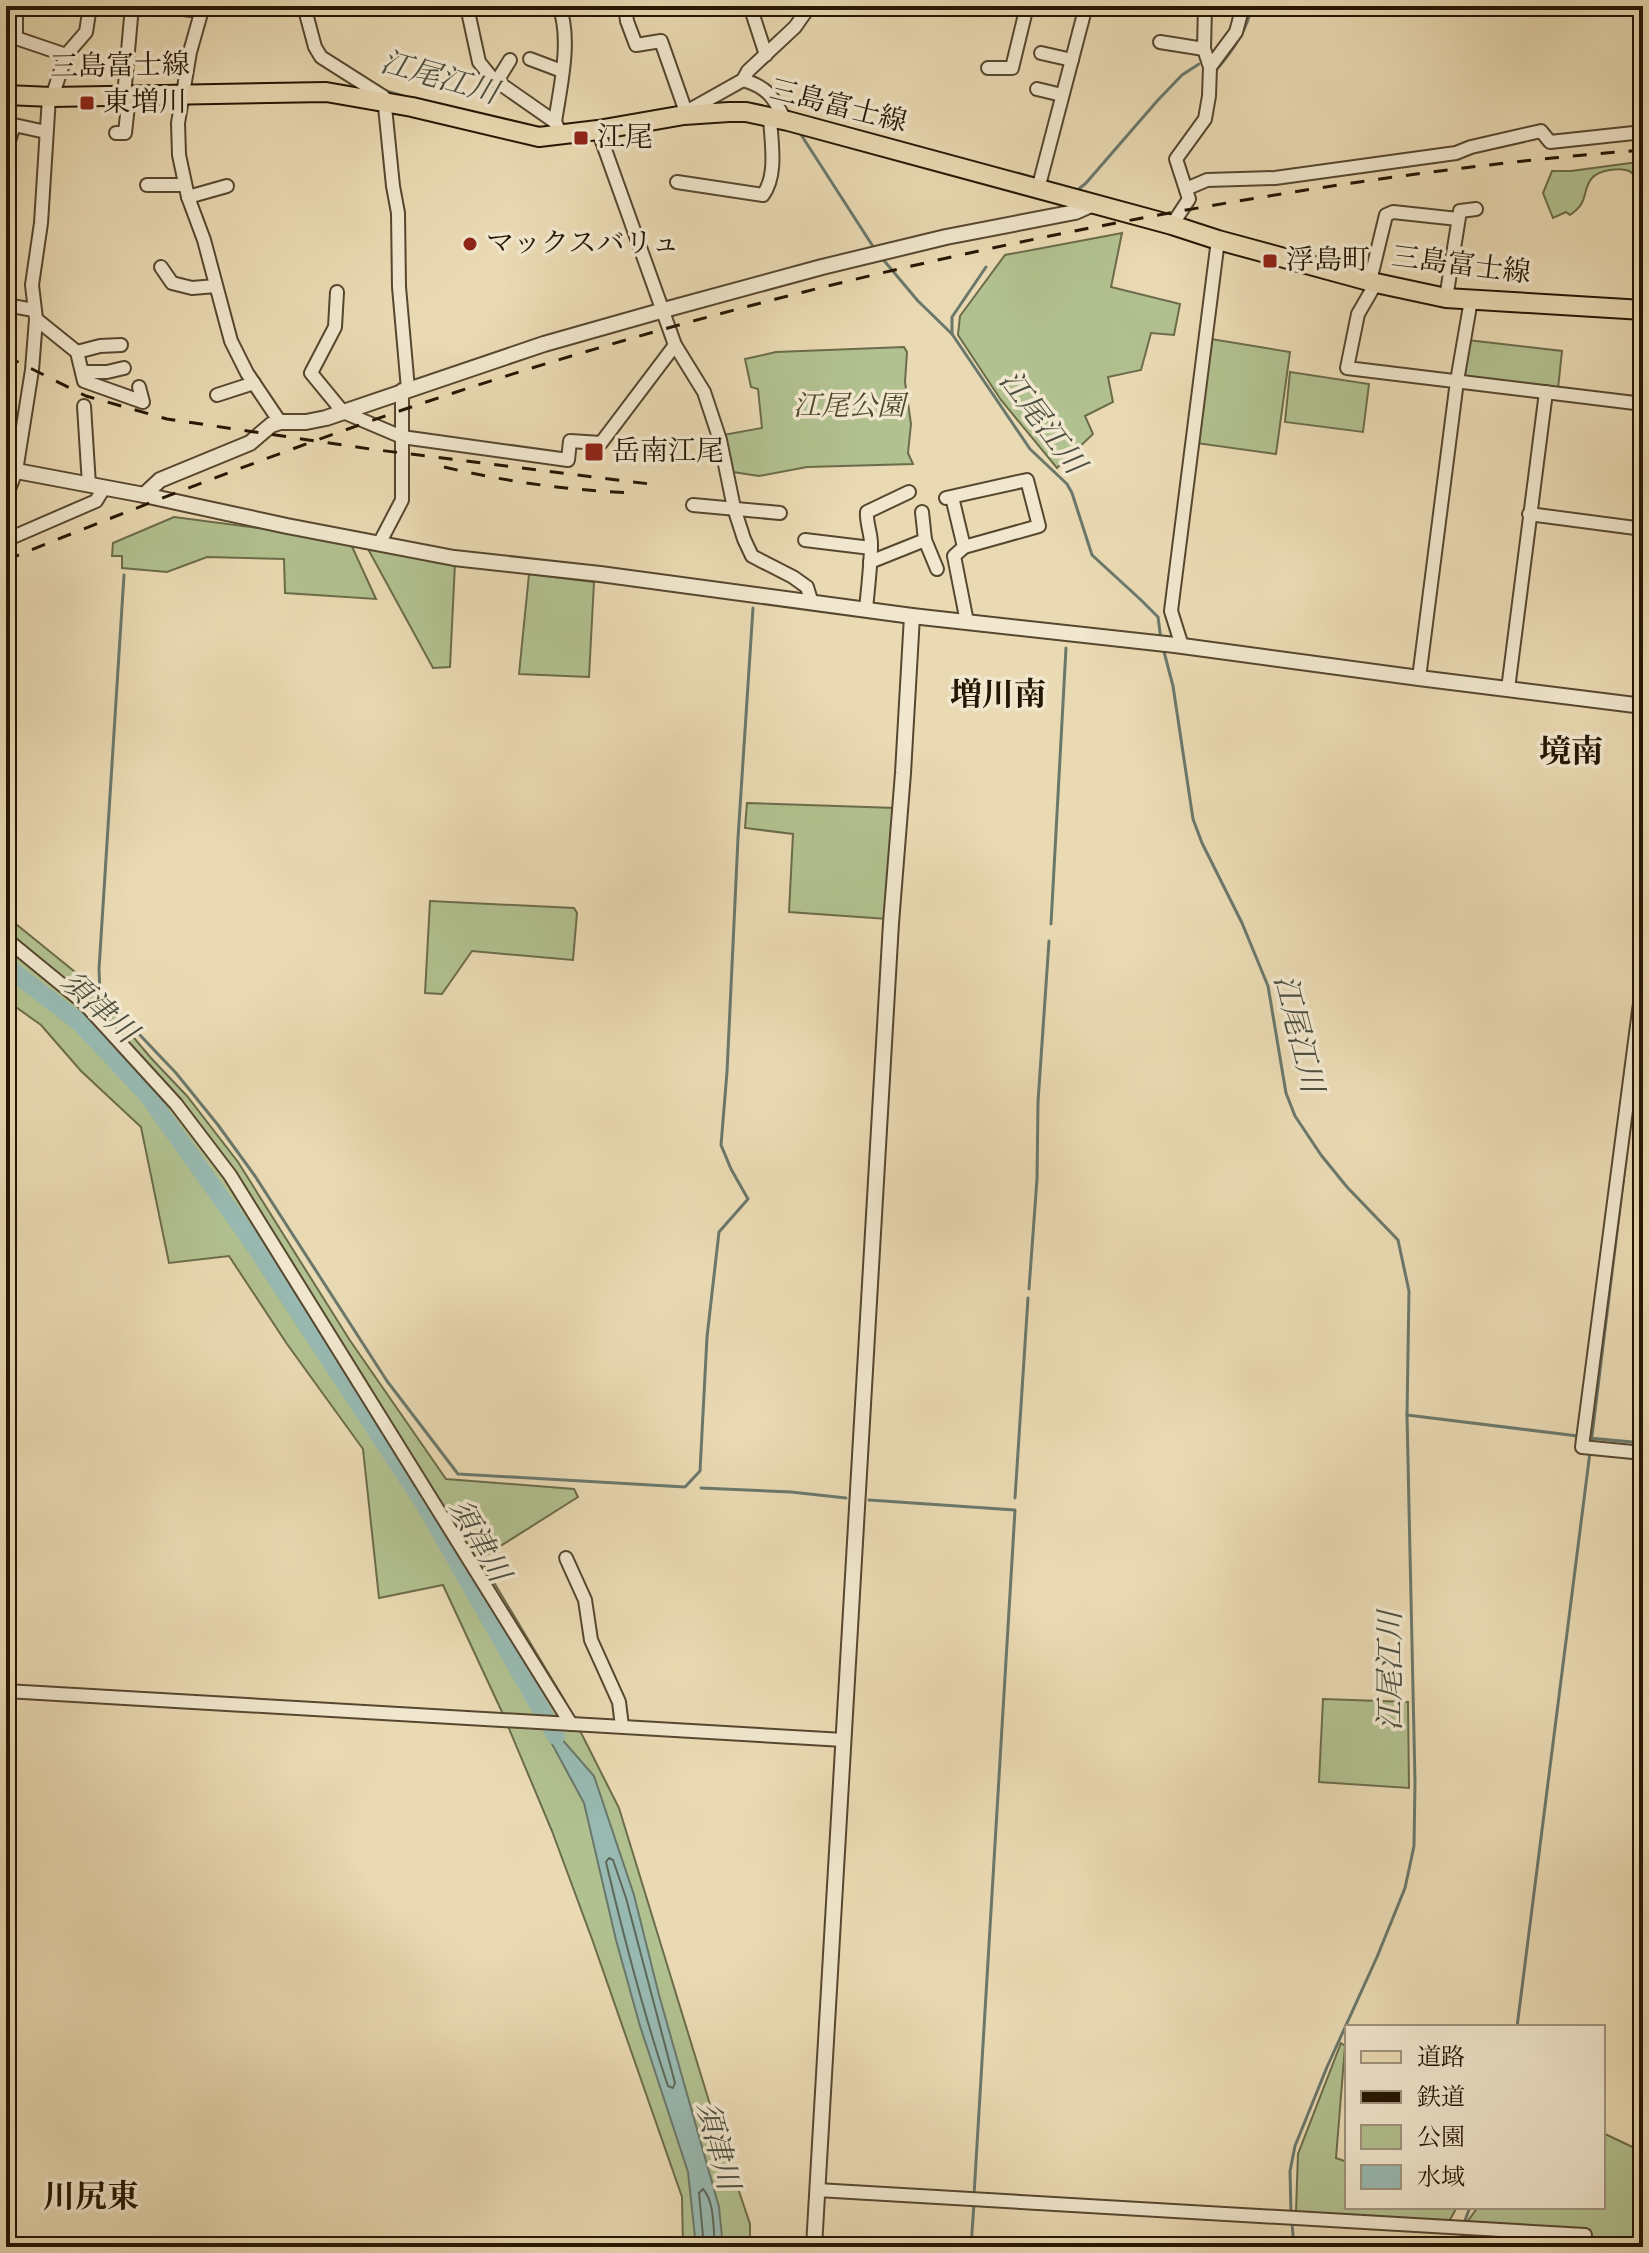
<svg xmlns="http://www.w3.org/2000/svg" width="1649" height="2253" font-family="'IM FELL English','Noto Serif JP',serif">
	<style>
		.green { fill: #b2c190; stroke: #6b6c4a; stroke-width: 2 }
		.water { fill: #98bab2; stroke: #6a786c; stroke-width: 2 }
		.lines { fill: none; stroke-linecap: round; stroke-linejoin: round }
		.shore { stroke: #5e685a; stroke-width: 2 }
		.stream { stroke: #6a786c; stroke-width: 3 }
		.river { stroke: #98bab2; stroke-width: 18 }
		.minor-casing { stroke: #56472f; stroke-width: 16 }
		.tertiary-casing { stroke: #56472f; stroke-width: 18 }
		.primary-casing { stroke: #241603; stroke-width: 22 }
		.minor { stroke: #f1e7ce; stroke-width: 12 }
		.tertiary { stroke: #f1e7ce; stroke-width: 14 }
		.primary { stroke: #eadab3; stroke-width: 18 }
		.rail { stroke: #241603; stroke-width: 3; stroke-dasharray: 14 14; stroke-linecap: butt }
		.poi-dot { fill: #8f2418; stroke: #f1e7ce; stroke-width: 3 }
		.labels { text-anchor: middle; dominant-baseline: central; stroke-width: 7; stroke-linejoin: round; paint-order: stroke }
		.street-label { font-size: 28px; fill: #241603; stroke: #f1e7ce }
		.poi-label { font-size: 28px; fill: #241603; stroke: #f1e7ce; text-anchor: start }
		.park-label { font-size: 28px; font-style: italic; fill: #4f492d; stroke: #f1e7ce }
		.water-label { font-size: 30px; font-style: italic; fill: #4d4f40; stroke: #f1e7ce }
		.quarter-label { font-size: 32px; font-weight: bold; fill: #241603; stroke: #f1e7ce }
	</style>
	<rect width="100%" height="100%" fill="#eadab3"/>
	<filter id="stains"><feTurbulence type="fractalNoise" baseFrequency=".0025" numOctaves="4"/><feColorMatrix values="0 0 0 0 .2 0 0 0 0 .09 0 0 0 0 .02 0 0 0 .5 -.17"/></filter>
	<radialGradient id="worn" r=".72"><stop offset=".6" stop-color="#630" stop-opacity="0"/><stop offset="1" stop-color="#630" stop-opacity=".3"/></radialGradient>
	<g class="green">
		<path d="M1638,162L1643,164V184C1639,181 1634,173 1629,171C1620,167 1599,170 1592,178C1581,191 1590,202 1570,215L1566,212L1553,218L1543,193L1552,171H1571Z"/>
		<path d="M1122,233L1111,287L1180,304L1174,335L1151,333L1141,370L1108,377L1113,402L1085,416L1093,434L1057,468L1001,400L958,335L960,316L1005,255Z"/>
		<path d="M1211,339L1290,352L1276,454L1196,443Z"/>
		<path d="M1467,340L1562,351L1558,389L1464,377Z"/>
		<path d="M904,347L907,352L905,382L911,424L908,453L913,464L807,467L759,476L733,472L723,435L762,428L758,389L751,387L745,359L776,352Z"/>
		<path d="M1290,372L1369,384L1363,432L1285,422Z"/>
		<path d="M174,517L349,540L376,599L285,593L284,559L207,557L167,572L122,568V556H112L113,543Z"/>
		<path d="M368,549L455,563L450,667L433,668Z"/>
		<path d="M529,574L594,582L589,677L519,674Z"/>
		<path d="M747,803L896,808L887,919L789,912L793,834L745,828Z"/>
		<path d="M430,901L574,908L577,913L573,960L472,951L442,994L425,993Z"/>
		<path d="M6,916L85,980L151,1058L187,1096L238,1162L349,1339L446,1479L574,1489L578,1497L480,1559L565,1701L619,1808L712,2111L750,2224V2247H683L682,2197L592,1939L552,1831L502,1712L443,1585L379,1598L363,1449L287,1344L229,1256L169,1263L141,1127L81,1071L41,1025L6,1000Z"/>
		<path d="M1323,1699L1408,1702L1409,1788L1319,1782Z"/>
		<path d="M1341,2043L1345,2046L1336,2158L1347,2162V2207H1457L1447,2225L1296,2212L1298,2154Z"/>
		<path d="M1603,2133L1643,2152V2247H1459L1462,2229L1478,2207H1603Z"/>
	</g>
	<path class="water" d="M553,1729L594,1776L634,1895L659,1995L719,2207L723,2247H696L688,2172L640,2026L616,1940L584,1803L545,1731Z"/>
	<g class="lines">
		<g class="shore">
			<path d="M609,1858L613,1860L626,1898L675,2083L673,2088L668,2086C643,2012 624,1938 606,1862Z"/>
			<path d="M704,2247L699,2193L703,2189C715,2202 713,2229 715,2247"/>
		</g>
		<g class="stream">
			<path d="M1217,69C1233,50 1247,30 1252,6"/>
			<path d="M383,90L403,96"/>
			<path d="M798,130L874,248"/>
			<path d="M1074,193L1086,183L1158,100L1182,75L1199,64"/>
			<path d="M881,257L918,301L952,334L1030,449L1067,484L1072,493L1092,555L1141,600L1158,617L1161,640"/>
			<path d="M952,334V317L986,267"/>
			<path d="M124,575L99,969L100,993L176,1073L218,1125L255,1176L387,1381L458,1474L685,1487L700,1471L707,1337L719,1232L748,1199L731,1169L721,1145L727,1072L738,838L753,608"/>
			<path d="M1163,648L1173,686L1193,819L1202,843L1242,923L1268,986L1286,1093L1295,1116L1321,1155L1347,1187L1398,1240L1409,1291L1407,1415L1415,1782L1414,1846L1405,1888L1377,1957L1327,2067L1295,2146L1290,2171L1291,2215"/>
			<path d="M1051,924L1066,648"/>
			<path d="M1029,1289L1037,1179L1038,1102L1049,941"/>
			<path d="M1407,1415L1578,1436"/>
			<path d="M1589,1438L1643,1443"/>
			<path d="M1591,1444L1627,1150"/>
			<path d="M701,1488L791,1492L846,1498"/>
			<path d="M1015,1498L1028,1298"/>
			<path d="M869,1500L1015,1510L974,2195"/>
			<path d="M1517,2027L1590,1452"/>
			<path d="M1292,2223L1294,2247"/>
			<path d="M1463,2226L1470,2207"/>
			<path d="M6,2239L7,2247"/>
			<path d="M971,2247L974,2203"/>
			<path d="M1460,2247L1462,2233"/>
		</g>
		<path class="river" d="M6,966L80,1023L146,1093L251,1240L425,1505L556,1736"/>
		<g class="minor-casing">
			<g id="minor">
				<path d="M16,6V38L66,55"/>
				<path d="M156,6L201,11"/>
				<path d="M203,6L190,52L178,123L179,155L188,197L204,240L231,341L247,373L280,422"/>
				<path d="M304,6L315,47L321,57L384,97L393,186L398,213L399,287L408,389"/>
				<path d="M472,6L469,16L479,62L492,78L555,122L562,136"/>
				<path d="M625,6L627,21L636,45L661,41L686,112"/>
				<path d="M750,6L766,55"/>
				<path d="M1160,42L1204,49"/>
				<path d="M1041,53L1072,60"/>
				<path d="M530,59L562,71"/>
				<path d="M1210,67L1236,32L1243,6"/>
				<path d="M988,68H1012L1027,6"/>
				<path d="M743,80C768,87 774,98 785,120"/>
				<path d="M497,81L510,60"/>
				<path d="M1037,89L1062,95"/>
				<path d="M124,96L132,6"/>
				<path d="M52,97L66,55L86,32L90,6"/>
				<path d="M686,112L743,80L748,71L795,27L807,10L812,6"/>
				<path d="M555,122C560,88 572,39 559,6"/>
				<path d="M598,130L675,345L704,392L720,440L734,508L744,539L752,556L793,577L807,587L811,600"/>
				<path d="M116,133H125L129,96"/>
				<path d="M6,151L14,125L46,132"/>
				<path d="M677,182L763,195C778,174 771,142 770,117"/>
				<path d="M147,185H185"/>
				<path d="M1038,189L1086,6"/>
				<path d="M1186,189L1207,180L1275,178L1456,153L1471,147L1541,131L1550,142L1643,132"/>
				<path d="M188,197L227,186"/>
				<path d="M1172,225L1189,199L1176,159L1205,119L1209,96L1210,67L1204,49L1205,6"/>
				<path d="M161,267L172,283L192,288L216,286"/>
				<path d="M1370,281L1386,215L1393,212L1458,219"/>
				<path d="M1376,283L1358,314L1347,368L1643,404"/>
				<path d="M337,292L335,327L311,373L343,412L402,437L568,460L570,441L601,443L675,345"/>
				<path d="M1446,298L1460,211L1476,209"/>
				<path d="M6,305L34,310"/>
				<path d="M36,319L77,352L84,381L143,402L139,387"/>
				<path d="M77,352L100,346L121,345"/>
				<path d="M82,372H107L124,368"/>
				<path d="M217,395L254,383"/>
				<path d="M84,406L89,485"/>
				<path d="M6,497L16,471L32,370L36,319L32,285L41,223L49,97"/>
				<path d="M952,497L964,547"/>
				<path d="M946,498L1027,480L1039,526L964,547L954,556L967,622"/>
				<path d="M693,505L780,513"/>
				<path d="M1529,514L1643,529"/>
				<path d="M6,540L96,501L104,488"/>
				<path d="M805,540L871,548"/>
				<path d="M925,540L937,569"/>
				<path d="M379,544L402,500V390"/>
				<path d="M870,562L925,540L922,512"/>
				<path d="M866,609C868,587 871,565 871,544C871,533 866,522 867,512L909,492"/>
				<path d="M1182,646L1171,611L1218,240"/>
				<path d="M1419,678L1457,381L1471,300"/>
				<path d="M1508,689L1546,392"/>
				<path d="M6,939L83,1002L176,1104L230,1175L571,1724"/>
				<path d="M1643,980L1582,1447L1643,1453"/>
				<path d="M566,1558L585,1600L591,1640L619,1702L622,1726"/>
				<path d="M6,1691L844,1740"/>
				<path d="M817,2190L1585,2235"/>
			</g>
		</g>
		<g class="tertiary-casing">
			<g id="tertiary">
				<path d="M6,469L144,495L287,526L454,558L600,574L912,616L1175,645L1419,678L1643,706"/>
				<path d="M144,495L160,480L250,443L271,425L280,422H306L326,418L544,344L664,310L822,267L946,237L1075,212L1093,204"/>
				<path d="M814,2247L891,923L903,773L912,616"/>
			</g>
		</g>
		<g class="primary-casing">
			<path id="primary" d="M6,95L52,97L326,92L412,107L539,137L598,130L684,115L729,112H746L788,121L1172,225L1218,240L1376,283L1446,298L1643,310"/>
		</g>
		<use href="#minor" class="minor"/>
		<use href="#tertiary" class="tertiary"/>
		<use href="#primary" class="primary"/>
		<g class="rail">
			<path d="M6,356L86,396L167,419L370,449L650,484"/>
			<path d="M444,467C507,482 573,491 638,493"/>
			<path d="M6,560C145,504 286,449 429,401C661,324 897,264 1137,219C1304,188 1473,163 1643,150"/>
		</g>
	</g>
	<g class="poi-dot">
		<rect x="79" y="95" width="16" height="16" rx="4"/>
		<rect x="573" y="130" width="16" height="16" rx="4"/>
		<circle cx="470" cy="244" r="8"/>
		<rect x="1262" y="253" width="16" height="16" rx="4"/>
		<rect x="584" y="442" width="20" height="20" rx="4"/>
	</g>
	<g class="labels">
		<g class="street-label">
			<text transform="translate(120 67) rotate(-1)">三島富士線</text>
			<text transform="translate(838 107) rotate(14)">三島富士線</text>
			<text transform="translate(1461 266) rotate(7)">三島富士線</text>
		</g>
		<g class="poi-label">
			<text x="103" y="103">東増川</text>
			<text x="597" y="138">江尾</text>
			<text x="486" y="244">マックスバリュ</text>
			<text x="1286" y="261">浮島町</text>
			<text x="612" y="452">岳南江尾</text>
		</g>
		<g class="park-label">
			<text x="849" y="407">江尾公園</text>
		</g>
		<g class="water-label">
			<text transform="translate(439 79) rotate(16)">江尾江川</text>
			<text transform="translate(1041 423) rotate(53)">江尾江川</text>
			<text transform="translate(98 1008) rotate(42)">須津川</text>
			<text transform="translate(1297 1034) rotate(76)">江尾江川</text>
			<text transform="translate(478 1541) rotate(60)">須津川</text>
			<text transform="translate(1392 1671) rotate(-90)">江尾江川</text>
			<text transform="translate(716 2146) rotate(75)">須津川</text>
		</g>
		<g class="quarter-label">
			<text x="998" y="696">増川南</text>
			<text x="1571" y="753">境南</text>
			<text x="91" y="2198">川尻東</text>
		</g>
	</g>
	<rect width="1649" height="2253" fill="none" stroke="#eadab3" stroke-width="32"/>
	<rect x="8" y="8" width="1633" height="2237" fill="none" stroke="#241603" stroke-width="4"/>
	<rect x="16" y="16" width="1617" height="2221" fill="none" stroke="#241603" stroke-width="2"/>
	<rect x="1345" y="2025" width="260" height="184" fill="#f1e7ce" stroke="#9f937d" stroke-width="2"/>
	<rect x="1361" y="2051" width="40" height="12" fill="#eadab3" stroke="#9f937d" stroke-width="2"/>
	<text x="1417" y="2065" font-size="24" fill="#241603">道路</text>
	<rect x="1361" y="2091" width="40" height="12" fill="#241603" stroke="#9f937d" stroke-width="2"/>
	<text x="1417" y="2105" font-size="24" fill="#241603">鉄道</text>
	<rect x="1361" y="2125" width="40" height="24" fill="#b2c190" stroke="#9f937d" stroke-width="2"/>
	<text x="1417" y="2145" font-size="24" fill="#241603">公園</text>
	<rect x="1361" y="2165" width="40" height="24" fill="#98bab2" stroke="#9f937d" stroke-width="2"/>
	<text x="1417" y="2185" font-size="24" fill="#241603">水域</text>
	<rect width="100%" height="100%" filter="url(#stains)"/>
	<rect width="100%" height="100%" fill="url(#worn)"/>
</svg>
